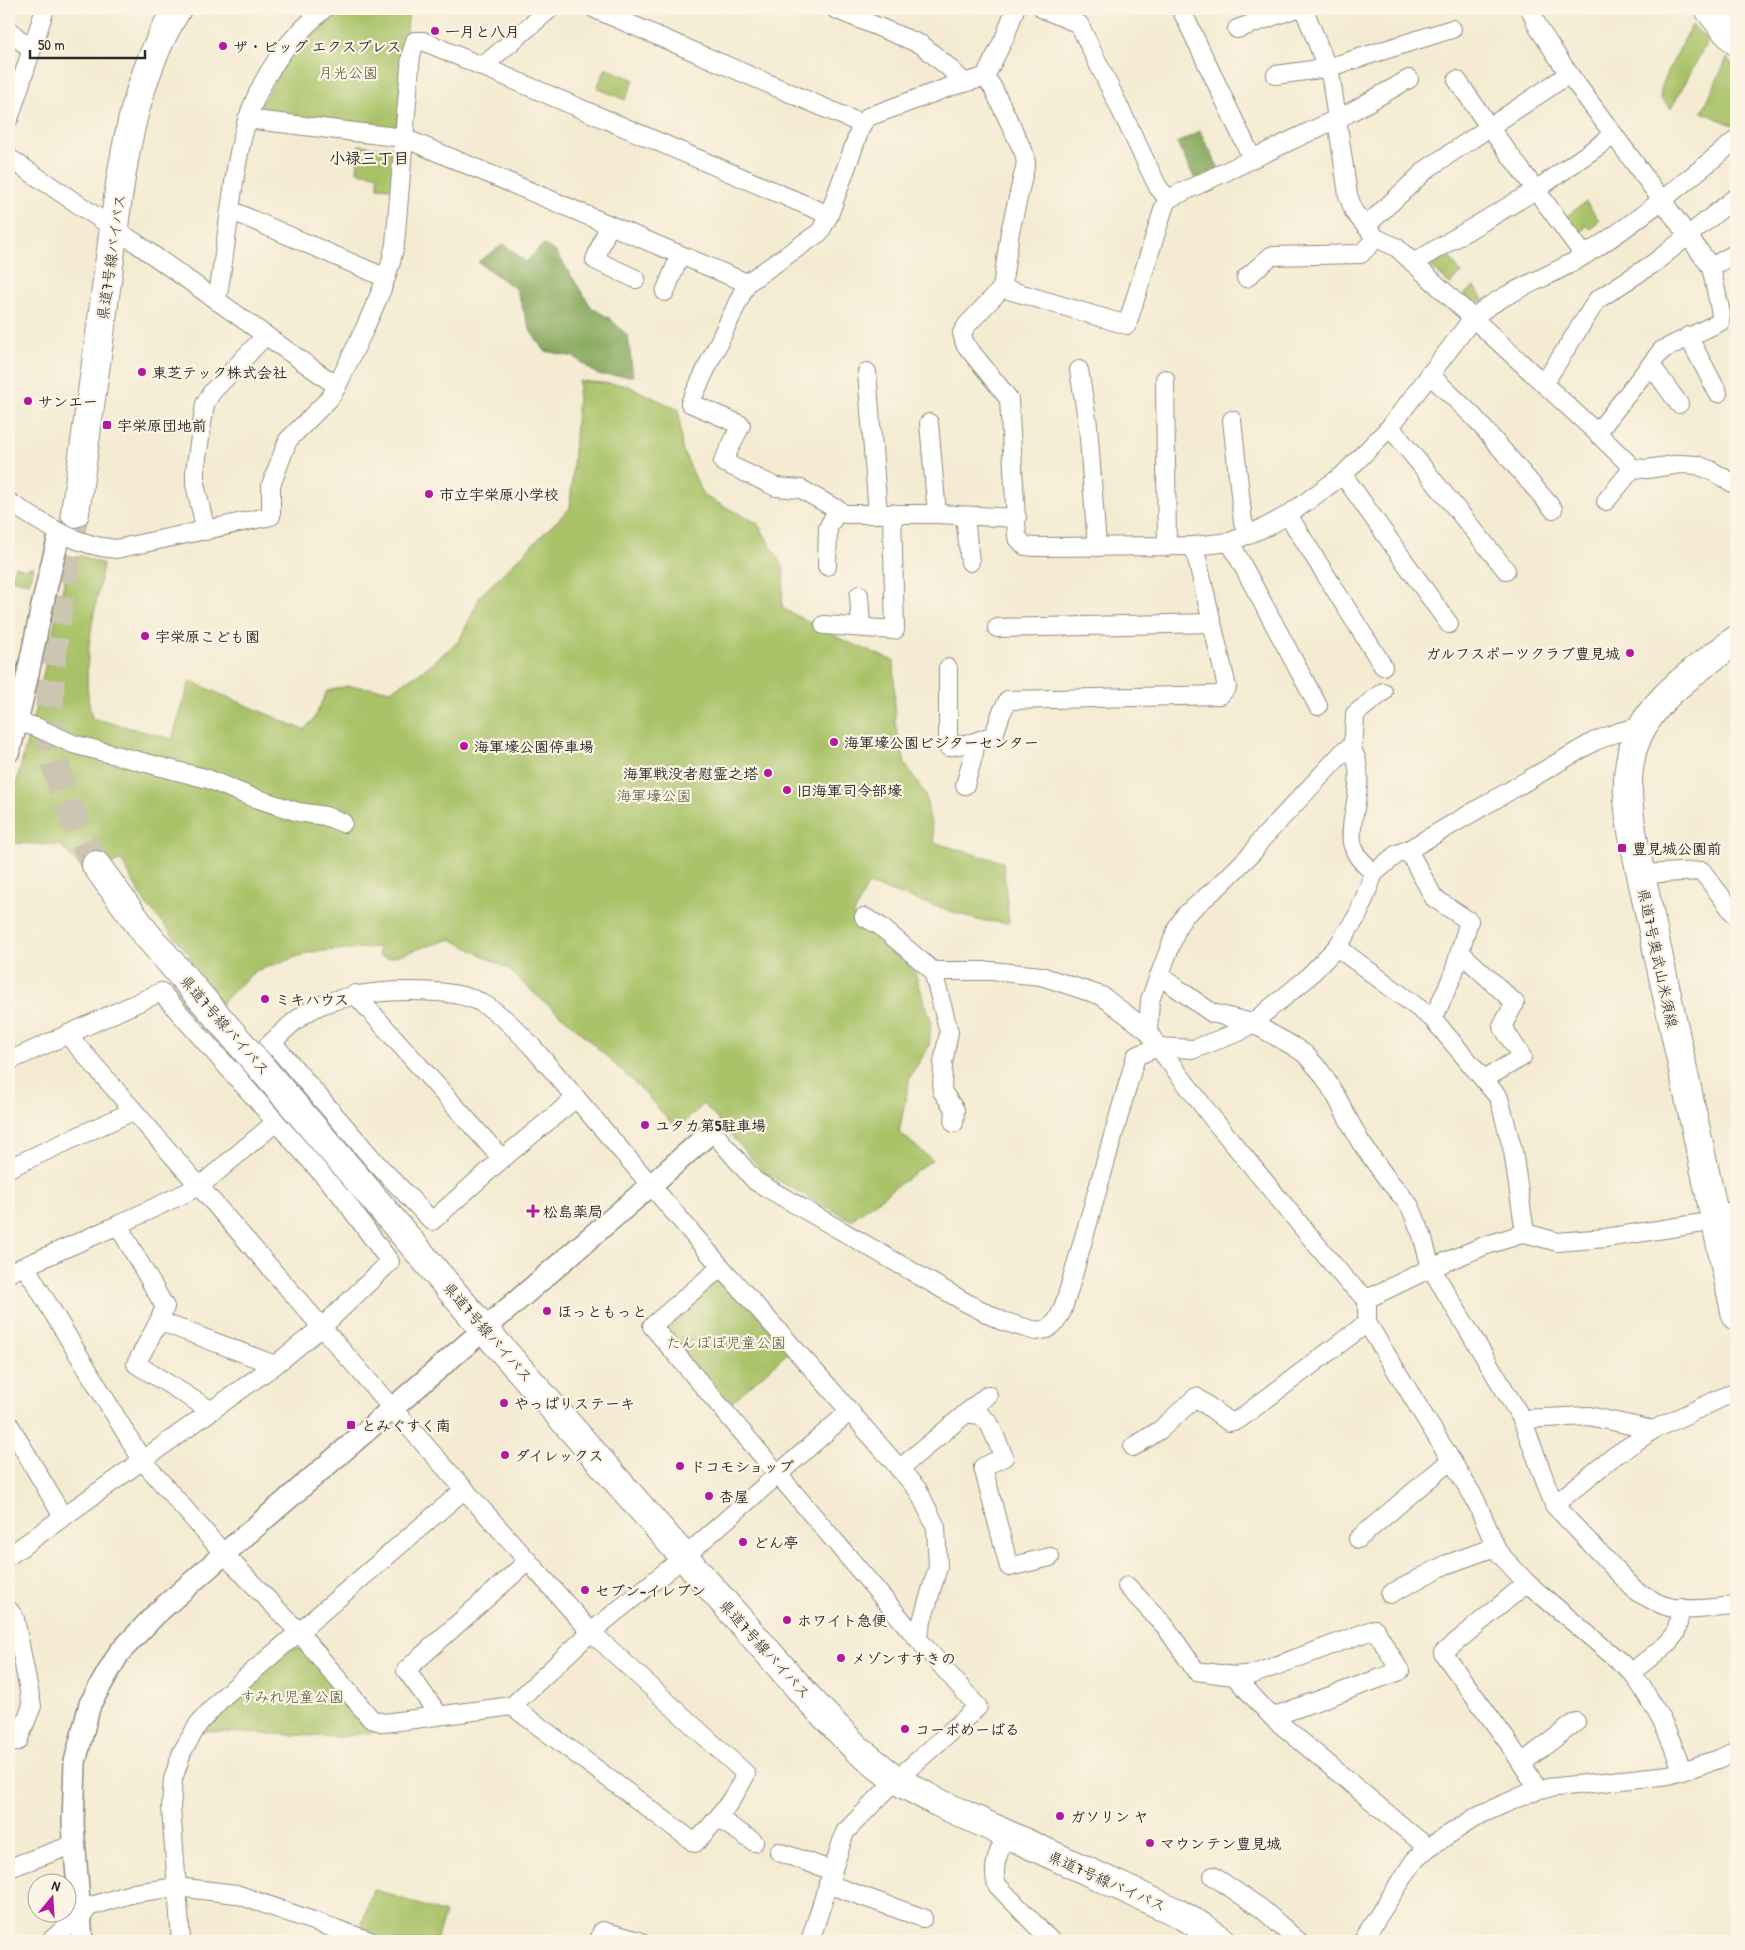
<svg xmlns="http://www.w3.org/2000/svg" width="1745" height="1950" font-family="'Patrick Hand','Klee One',sans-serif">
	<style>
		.green { fill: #a9c267; stroke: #6a7649 }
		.forest { fill: #86a85c; stroke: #586a44 }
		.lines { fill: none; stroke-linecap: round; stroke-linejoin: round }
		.primary-tunnel { stroke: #ccc5b1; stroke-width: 28; stroke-dasharray: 28 14; stroke-linecap: butt }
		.minor-casing { stroke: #908b7e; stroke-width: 20 }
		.tertiary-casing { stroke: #908b7e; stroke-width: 24 }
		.primary-casing { stroke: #908b7e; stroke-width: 30 }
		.minor { stroke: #fff; stroke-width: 18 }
		.tertiary { stroke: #fff; stroke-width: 21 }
		.primary { stroke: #fff; stroke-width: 28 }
		.primary-bridge-casing { stroke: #908b7e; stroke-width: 30; stroke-linecap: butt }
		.primary-bridge { stroke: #fff; stroke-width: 28 }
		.poi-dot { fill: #b5179e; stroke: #fcf5e5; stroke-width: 2 }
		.labels { text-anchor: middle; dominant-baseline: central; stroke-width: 4.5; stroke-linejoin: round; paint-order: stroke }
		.poi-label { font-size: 15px; font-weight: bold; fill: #2b2b2b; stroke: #fcf5e5; text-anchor: start }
		.park-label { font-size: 15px; fill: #51583d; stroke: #fcf5e5 }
		.street-label { font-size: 15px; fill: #2b2b2b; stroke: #fcf5e5 }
		.neighbourhood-label { font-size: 16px; font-weight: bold; fill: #2b2b2b; stroke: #fcf5e5 }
	</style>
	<rect width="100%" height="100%" fill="#fcf5e5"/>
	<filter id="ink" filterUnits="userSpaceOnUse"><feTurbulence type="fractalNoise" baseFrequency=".02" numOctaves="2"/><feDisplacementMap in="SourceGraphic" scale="10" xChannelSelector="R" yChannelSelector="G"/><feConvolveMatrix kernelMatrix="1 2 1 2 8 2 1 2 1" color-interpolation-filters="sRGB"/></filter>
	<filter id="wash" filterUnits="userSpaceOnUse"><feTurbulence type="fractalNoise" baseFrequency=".0096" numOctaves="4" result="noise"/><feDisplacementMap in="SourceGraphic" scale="20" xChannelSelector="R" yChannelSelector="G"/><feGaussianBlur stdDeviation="1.12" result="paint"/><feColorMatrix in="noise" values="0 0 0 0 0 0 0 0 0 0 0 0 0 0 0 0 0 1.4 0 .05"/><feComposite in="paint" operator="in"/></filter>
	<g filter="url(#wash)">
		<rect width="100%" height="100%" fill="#f4ebd2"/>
		<g class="green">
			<path d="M336,9H409L397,128L389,131L261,115L259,108L293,51L329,13Z"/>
			<path d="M1692,25L1708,40L1671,109L1660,98L1662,83Z"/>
			<path d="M1727,58L1736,68V123L1734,126L1702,112Z"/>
			<path d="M606,68L634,80L625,100L597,88Z"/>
			<path d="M359,145L390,149L394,153L392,188L378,187V175L357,172Z"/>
			<path d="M1586,202L1599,220L1591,229L1587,226L1577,235L1564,218Z"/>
			<path d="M1444,249L1461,273L1450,284L1425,261Z"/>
			<path d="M1474,287L1483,299L1474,306L1463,295Z"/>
			<path d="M579,381L626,385L679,410L682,449L704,496L757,523L784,568L782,608L843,640L894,661L895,723L905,764L925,794L935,843L1003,862L1009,923L977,920L868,884L853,916L896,948L915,973L931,1020L929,1046L910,1077L899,1132L932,1160L851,1220L764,1173L704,1104L677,1129L639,1087L575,1027L534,993L507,968L451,939L389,958L379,956L378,947L311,952L255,971L199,1024L163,983L190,955L146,904L121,860L88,876L61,845L9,843V812L37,702L69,561L81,556L103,564C95,614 79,668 92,718L172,739L190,681L304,730L314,719L327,691L347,686L391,690L421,672L459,641L481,595L570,508Z"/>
			<path d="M15,566L25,569L33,566L29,583L11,579Z"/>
			<path d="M716,1281H727L790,1351L726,1407L666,1335V1324Z"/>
			<path d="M288,1648L302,1649L375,1732L339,1737L202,1731L222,1705Z"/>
			<path d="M373,1889L445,1913L436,1941H389L367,1934L362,1924Z"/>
		</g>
		<g class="forest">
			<path d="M1200,131L1219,169L1195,179L1177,143Z"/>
			<path d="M504,244L526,262L543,244L556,252L592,308L609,318L628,336L633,376L598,375L574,357L545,351L531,332L516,289L478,262Z"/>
		</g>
	</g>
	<g filter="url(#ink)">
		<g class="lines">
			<path class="primary-tunnel" d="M75,513C65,567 55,621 51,675C50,697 48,719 51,740C57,784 76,826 96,865"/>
			<g class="minor-casing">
				<g id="minor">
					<path d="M595,9L862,124"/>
					<path d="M835,9L922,45L947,66L965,83"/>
					<path d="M1015,9L1005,37L985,77L949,87L868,117L862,124L829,215L820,232L747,283L690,403L741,425L723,462L776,487L801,489L845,514H937L1017,518"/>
					<path d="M1043,9L1079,24L1158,187L1168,199"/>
					<path d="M1181,9L1252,158"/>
					<path d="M1304,9L1331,78L1348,195L1354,212L1376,238L1396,247L1597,433L1633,468L1647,469L1681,464L1697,465L1710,470L1736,485"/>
					<path d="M1530,9L1539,29L1569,74L1711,267L1736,253"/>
					<path d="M1237,29L1294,9"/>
					<path d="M9,30L22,42L32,49"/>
					<path d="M483,66L550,9"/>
					<path d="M1276,75L1327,68L1452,29"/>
					<path d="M985,77L993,88L1024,153L1026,163L1010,232L1002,288L967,325L962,333L965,344L1009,399L1017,537L1025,546L1035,547L1194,546L1230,542L1268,526L1288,515L1343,475L1390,427L1473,318C1506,290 1549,278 1585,255C1639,221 1687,180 1736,140"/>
					<path d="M1457,80L1490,128L1584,255"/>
					<path d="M9,119L45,9"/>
					<path d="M247,119L404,138L747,283"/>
					<path d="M9,158L136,243L337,386"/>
					<path d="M230,210L386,278"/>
					<path d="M609,225L595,260L636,279"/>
					<path d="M1366,226L1427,169L1569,74"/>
					<path d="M1413,263L1536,190L1614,135"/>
					<path d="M1246,278L1271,256L1361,254L1376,238"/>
					<path d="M1002,288L1127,325L1164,207L1168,199L1349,113L1409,79"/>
					<path d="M665,292L680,255"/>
					<path d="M217,301C222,271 226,240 230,210C239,147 244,103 284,50C295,35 310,22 324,9"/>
					<path d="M1688,336L1718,393"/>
					<path d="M1651,365L1679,404"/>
					<path d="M1079,370L1088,425L1097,547"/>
					<path d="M867,372L878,514"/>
					<path d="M1429,374L1473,416L1553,509"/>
					<path d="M1165,379L1167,547"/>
					<path d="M1545,385L1550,374L1597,300L1654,263L1736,197"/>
					<path d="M1232,420L1243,522L1248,535"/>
					<path d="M929,423L937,514"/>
					<path d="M1390,427L1506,570"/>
					<path d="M1597,433L1662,350L1720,322L1721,314L1711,267"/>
					<path d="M1343,475L1449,624"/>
					<path d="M1606,501L1633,468"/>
					<path d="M9,502C42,523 75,546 116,549L271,516V485L288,440L330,398L337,386L364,330L382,289L391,262L395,244L411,55L415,41H423L829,215"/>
					<path d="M1288,515L1383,666"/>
					<path d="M965,516L970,562"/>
					<path d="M206,531L195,484V471L205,404L212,392L265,336"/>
					<path d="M1230,542L1318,706"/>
					<path d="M827,566L828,528L838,509"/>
					<path d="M859,595L861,627"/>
					<path d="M824,625L895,630L892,513"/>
					<path d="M997,628L1211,623"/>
					<path d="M948,668V747L975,742L994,735L1001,714L1008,700L1220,695L1227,687L1194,546"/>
					<path d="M17,722L36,727L73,744L208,779L246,795L298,812L325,816L343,823"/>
					<path d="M1351,747C1364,768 1357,796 1353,819C1352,828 1350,838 1353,846C1356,857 1366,866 1374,873"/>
					<path d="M965,785L974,753L975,742"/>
					<path d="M1408,850L1434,898L1469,921L1453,975L1433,1019"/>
					<path d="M1641,874L1702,871L1736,916"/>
					<path d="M864,917L880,926L933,971H991L1041,976L1102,996L1148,1031L1158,1047L1213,1119L1345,1279L1367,1299V1323L1475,1499L1498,1552L1527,1583L1632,1672L1668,1643L1676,1633L1681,1608"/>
					<path d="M1337,947L1433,1019L1499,1098L1513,1151L1525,1233"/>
					<path d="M1460,952L1515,1003L1502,1026L1522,1057L1484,1079"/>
					<path d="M933,971L949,1032L943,1063L942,1091L955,1110L954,1123"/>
					<path d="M1160,976L1212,1013L1252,1023L1293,1046L1305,1054L1321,1072L1336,1096L1361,1143L1388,1180L1410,1206L1422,1235L1431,1268L1522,1419L1554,1505L1637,1592C1647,1597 1658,1604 1669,1607C1688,1612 1716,1607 1736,1606"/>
					<path d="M355,994L502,1159L576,1098"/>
					<path d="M1148,1031L1150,1000L1178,926L1185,915L1221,884L1254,851L1260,841L1344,751L1351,747L1354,737L1355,714L1383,692"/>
					<path d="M67,1034L392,1408L591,1632L746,1774C732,1802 717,1820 695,1843L512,1706"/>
					<path d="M272,1042L377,1164L432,1221L502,1159"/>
					<path d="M9,1061L161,992L276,1122L200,1186L118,1225L9,1273"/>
					<path d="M234,1075C247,1064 260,1054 272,1042C285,1030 297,1017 313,1009C347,989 445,984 480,1002C502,1014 519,1032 535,1050L721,1267L826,1384L918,1490L936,1527L938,1567L917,1638L978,1707L896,1780L845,1832L810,1941"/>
					<path d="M712,1131L755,1181L965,1302L1002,1321L1036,1331L1047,1329L1055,1323L1062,1311L1067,1296L1136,1056L1158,1047L1194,1049L1239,1032L1252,1023L1305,980L1337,947L1358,915L1374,873L1397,854L1408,850L1595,741L1619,732L1642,726"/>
					<path d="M9,1168L133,1111"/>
					<path d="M118,1225L165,1307L159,1321L275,1365"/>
					<path d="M25,1266L142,1460L224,1554L298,1631L371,1719L384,1723L512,1706L591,1632L684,1557L850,1411"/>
					<path d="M721,1267L652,1326L917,1638"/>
					<path d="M1367,1299L1431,1268L1484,1246L1525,1233L1558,1242L1605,1238L1716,1221L1725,1213L1736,1210"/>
					<path d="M159,1321L136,1364L212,1411"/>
					<path d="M966,1413L980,1415L989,1423L1004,1457L983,1467L1009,1567L1050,1557"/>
					<path d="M1522,1419L1589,1416L1653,1430"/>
					<path d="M9,1424L63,1517"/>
					<path d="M1133,1447L1160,1430L1196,1397L1229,1422L1238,1420L1367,1323"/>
					<path d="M899,1469L988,1395"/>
					<path d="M1554,1505L1613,1457L1653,1430L1736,1391"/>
					<path d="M1358,1539L1451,1460"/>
					<path d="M9,1556L275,1365L322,1327L390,1262L341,1195L276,1122"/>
					<path d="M1527,1583L1443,1653L1508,1742L1538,1789"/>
					<path d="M1127,1586L1165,1626L1196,1671L1234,1676L1272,1717L1428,1848"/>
					<path d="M1390,1594L1445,1565L1495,1547"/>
					<path d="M9,1610L15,1619L32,1706L18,1741L9,1744"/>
					<path d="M1632,1672C1655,1707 1669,1730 1682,1771"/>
					<path d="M1234,1676L1254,1674L1375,1629L1400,1671L1272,1717"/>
					<path d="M439,1715L406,1670L528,1561"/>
					<path d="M1522,1763L1576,1722"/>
					<path d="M718,1818L754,1842"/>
					<path d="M1006,1835C999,1851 991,1867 997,1885L1051,1941"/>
					<path d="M779,1852L833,1871"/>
					<path d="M9,1868L75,1844"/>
					<path d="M1213,1876L1262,1909L1298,1941"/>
					<path d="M828,1884L923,1918"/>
					<path d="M50,1941L91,1906L134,1893L177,1887L236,1894L370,1941"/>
					<path d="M181,1941L171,1808L173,1779L182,1752L199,1723L223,1697L465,1489"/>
					<path d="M599,1941L602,1931L639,1941"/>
					<path d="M1362,1941L1414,1861L1428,1848L1479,1815L1538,1789L1669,1775L1719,1759L1736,1751"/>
				</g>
			</g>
			<g class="tertiary-casing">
				<g id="tertiary">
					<path d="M9,751C30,679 39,605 60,534"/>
					<path d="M82,1941L73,1825L75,1762L90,1704L119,1653L157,1613L224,1554L651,1185L712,1131"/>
				</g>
			</g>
			<g class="primary-casing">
				<g id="primary">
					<path d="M1709,9L1727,32L1736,41"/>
					<path d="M75,513C86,433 98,353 108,273C120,183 128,88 177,9"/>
					<path d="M1736,640C1694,672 1639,705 1630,762C1625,788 1629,816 1634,842L1736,1316"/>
					<path d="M96,865L147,935"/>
					<path d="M359,1181L484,1329L684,1557L810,1700L857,1749L896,1780L937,1802L1178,1913L1202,1927L1222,1941"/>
				</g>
			</g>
			<use href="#minor" class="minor"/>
			<use href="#tertiary" class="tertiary"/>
			<use href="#primary" class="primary"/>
			<g class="primary-bridge-casing">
				<path id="primary-bridge" d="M147,935L359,1181"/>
			</g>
			<use href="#primary-bridge" class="primary-bridge"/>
		</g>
	</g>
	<g class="poi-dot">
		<circle cx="435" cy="31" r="5"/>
		<circle cx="223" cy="46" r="5"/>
		<circle cx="142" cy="372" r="5"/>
		<circle cx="28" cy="401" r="5"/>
		<rect x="102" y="420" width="10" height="10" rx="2.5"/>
		<circle cx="429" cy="494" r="5"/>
		<circle cx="145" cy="636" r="5"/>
		<circle cx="1630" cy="653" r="5"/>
		<circle cx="834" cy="742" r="5"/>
		<circle cx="464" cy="746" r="5"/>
		<circle cx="768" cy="773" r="5"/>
		<circle cx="787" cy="790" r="5"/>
		<rect x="1617" y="843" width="10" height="10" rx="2.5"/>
		<circle cx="265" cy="999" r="5"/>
		<circle cx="645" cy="1125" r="5"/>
		<path d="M530.5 1203.5h5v5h5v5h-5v5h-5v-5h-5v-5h5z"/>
		<circle cx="547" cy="1311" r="5"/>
		<circle cx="504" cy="1403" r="5"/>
		<rect x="346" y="1420" width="10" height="10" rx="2.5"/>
		<circle cx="505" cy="1455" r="5"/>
		<circle cx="680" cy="1466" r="5"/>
		<circle cx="709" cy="1496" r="5"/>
		<circle cx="743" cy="1542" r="5"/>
		<circle cx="585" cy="1590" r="5"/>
		<circle cx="787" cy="1620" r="5"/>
		<circle cx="841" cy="1658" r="5"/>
		<circle cx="905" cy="1729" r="5"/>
		<circle cx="1060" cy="1816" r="5"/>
		<circle cx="1150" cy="1843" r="5"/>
	</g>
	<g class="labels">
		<g class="poi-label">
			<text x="445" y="31">一月と八月</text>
			<text x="233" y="46">ザ・ビッグ エクスプレス</text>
			<text x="152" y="372">東芝テック株式会社</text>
			<text x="38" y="401">サンエー</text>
			<text x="117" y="425">宇栄原団地前</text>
			<text x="439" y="494">市立宇栄原小学校</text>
			<text x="155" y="636">宇栄原こども園</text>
			<text x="1620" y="653" text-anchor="end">ガルフスポーツクラブ豊見城</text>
			<text x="844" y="742">海軍壕公園ビジターセンター</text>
			<text x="474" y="746">海軍壕公園停車場</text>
			<text x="758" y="773" text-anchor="end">海軍戦没者慰霊之塔</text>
			<text x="797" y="790">旧海軍司令部壕</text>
			<text x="1632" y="848">豊見城公園前</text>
			<text x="275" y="999">ミキハウス</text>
			<text x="655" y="1125">ユタカ第5駐車場</text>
			<text x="543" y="1211">松島薬局</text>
			<text x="557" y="1311">ほっともっと</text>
			<text x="514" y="1403">やっぱりステーキ</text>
			<text x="361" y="1425">とみぐすく南</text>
			<text x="515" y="1455">ダイレックス</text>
			<text x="690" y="1466">ドコモショップ</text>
			<text x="719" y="1496">杏屋</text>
			<text x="753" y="1542">どん亭</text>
			<text x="595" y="1590">セブン-イレブン</text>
			<text x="797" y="1620">ホワイト急便</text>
			<text x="851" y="1658">メゾンすすきの</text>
			<text x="915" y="1729">コーポめーばる</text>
			<text x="1070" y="1816">ガソリン ヤ</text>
			<text x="1160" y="1843">マウンテン豊見城</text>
		</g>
		<g class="park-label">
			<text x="348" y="72">月光公園</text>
			<text x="654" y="795">海軍壕公園</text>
			<text x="726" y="1342">たんぽぽ児童公園</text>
			<text x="292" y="1696">すみれ児童公園</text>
		</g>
		<g class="street-label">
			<text transform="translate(111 257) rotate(-82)">県道7号線バイパス</text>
			<text transform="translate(1658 958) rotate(78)">県道7号奥武山米須線</text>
			<text transform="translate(225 1025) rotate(49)">県道7号線バイパス</text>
			<text transform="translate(488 1332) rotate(49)">県道7号線バイパス</text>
			<text transform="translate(765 1649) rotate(48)">県道7号線バイパス</text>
			<text transform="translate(1107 1881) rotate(24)">県道7号線バイパス</text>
		</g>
		<g class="neighbourhood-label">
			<text x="369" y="158">小禄三丁目</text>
		</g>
	</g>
	<rect width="1745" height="1950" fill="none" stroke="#fcf5e5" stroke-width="30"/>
	<g transform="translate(52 1898) rotate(18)"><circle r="24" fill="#fcf5e5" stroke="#a8a49b"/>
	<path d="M0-4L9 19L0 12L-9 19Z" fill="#b5179e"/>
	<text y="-8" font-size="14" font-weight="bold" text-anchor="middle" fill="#2b2b2b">N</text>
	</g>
	<path d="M30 50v8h115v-8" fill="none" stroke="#2b2b2b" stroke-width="2.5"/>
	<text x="38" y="50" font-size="15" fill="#2b2b2b" stroke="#fcf5e5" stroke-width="4" paint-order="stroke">50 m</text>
</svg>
